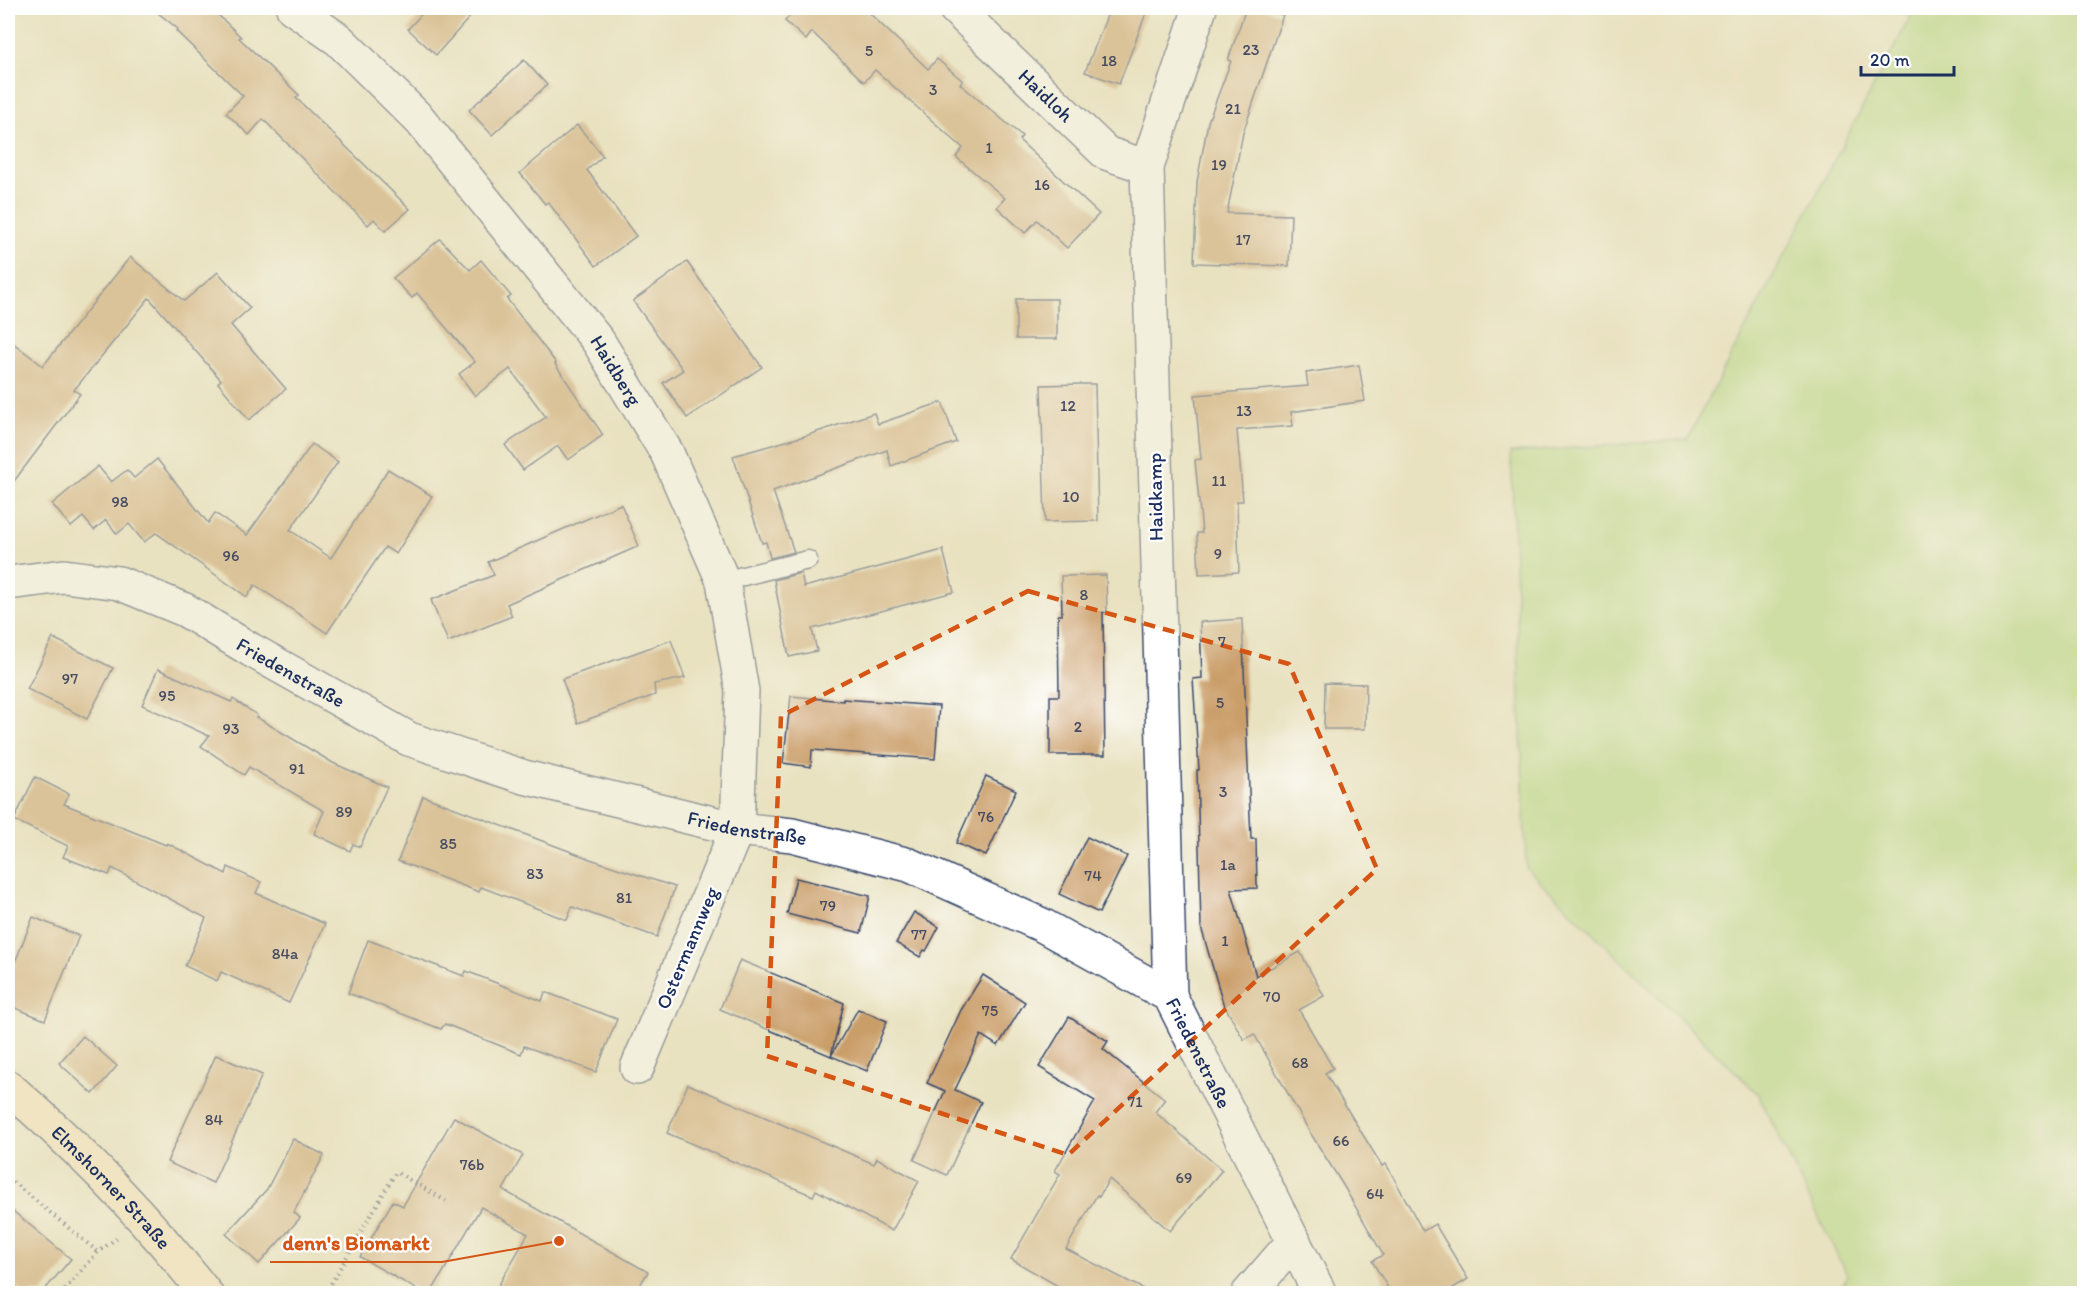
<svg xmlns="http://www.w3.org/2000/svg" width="2092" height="1301" font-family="Itim,sans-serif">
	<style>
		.green { fill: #b0d983; stroke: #668470; stroke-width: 1.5 }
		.building { fill: #ca9e69 }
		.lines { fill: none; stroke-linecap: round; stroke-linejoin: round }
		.lane-casing { stroke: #3a4a6d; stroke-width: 21 }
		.street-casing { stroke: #3a4a6d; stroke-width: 36 }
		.secondary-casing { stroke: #3a4a6d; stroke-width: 36 }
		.path { stroke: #3a4a6d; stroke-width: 4; stroke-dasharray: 1.5 4.5; stroke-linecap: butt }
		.lane { stroke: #fff; stroke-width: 18 }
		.street { stroke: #fff; stroke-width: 33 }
		.secondary { stroke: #f9e7c3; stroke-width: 33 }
		.marked { fill: none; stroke: #d45514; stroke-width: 4.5; stroke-dasharray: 12 8; stroke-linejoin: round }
		.labels { text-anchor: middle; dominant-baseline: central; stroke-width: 4.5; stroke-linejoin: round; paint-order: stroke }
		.number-label { font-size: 16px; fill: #474b61 }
		.street-label { font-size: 20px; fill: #1b2f5e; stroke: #fff }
		.leader { fill: none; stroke: #d45514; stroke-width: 2 }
		.callout-dot { fill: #d45514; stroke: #fff; stroke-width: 2 }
		.callout-label { font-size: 21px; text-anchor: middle; font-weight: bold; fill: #d45514; stroke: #fff; stroke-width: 4.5; stroke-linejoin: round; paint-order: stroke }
	</style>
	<rect width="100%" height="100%" fill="#fff"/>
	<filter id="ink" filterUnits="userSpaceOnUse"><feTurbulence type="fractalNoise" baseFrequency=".0167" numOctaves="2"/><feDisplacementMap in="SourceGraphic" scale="12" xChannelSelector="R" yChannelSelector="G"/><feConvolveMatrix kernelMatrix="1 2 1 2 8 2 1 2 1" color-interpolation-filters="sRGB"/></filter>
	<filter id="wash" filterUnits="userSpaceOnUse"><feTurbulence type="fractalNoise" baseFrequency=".008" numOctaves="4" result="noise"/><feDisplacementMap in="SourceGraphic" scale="24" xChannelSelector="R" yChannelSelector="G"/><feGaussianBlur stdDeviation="1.35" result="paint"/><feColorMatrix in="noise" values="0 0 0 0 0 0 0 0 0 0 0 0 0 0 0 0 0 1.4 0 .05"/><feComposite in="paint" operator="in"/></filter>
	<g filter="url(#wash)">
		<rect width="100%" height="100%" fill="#e9e2c1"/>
		<path class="green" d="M1915,8H2084V1293H1839L1847,1275L1758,1094L1526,868L1511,453L1687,439Z"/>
		<g id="blocks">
			<g class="building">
				<path d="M152,8H211L241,37L239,38L299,95L296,98L410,209L385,231L374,219L368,225L263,119L249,135L226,113L243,96L176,31L178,29Z"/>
				<path d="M427,8H478L436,55L408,29Z"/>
				<path d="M787,8H864L928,69L937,59L963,81L960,84L1022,136L1019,140L1099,214L1067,248L1037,220L1025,233L997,207L1005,198L956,157L963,148L875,70L864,82L812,32L806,40L785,21L792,13Z"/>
				<path d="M1110,8H1148L1119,84L1085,72Z"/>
				<path d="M1246,8H1261L1283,15L1243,133L1227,213L1291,215L1289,266L1194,263L1197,182L1208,122L1231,61L1228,60Z"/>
				<path d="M524,60L547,85L492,135L469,110Z"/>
				<path d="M577,125L603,156L587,170L636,236L596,266L548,202L545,204L520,173Z"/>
				<path d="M440,239L470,270L481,260L511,296L507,299L556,363L555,364L603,435L568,460L558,446L523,470L505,445L546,417L510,369L475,396L459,374L475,362L417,293L412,298L393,278Z"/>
				<path d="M130,257L184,301L218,272L250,308L231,325L286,389L249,420L218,383L221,380L149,298L74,390L80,394L8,489V339L43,366Z"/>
				<path d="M687,262L762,367L687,418L663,383L683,370L633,301Z"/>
				<rect x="1016" y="299" width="41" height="40"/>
				<path d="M1359,365L1365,401L1291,412L1293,426L1237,430L1243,501H1237L1239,572L1199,574L1197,533H1202L1195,460L1201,459L1195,395L1308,386L1306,373Z"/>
				<path d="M1083,384H1095L1098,521L1045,522L1041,385Z"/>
				<path d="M942,402L956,442L891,466L887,450L773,491L794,552L770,558L766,542L762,543L733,456L808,435L874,413L878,424Z"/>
				<path d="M312,444L338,462L290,530L331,558L388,469L432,496L396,554L385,547L327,633L255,585L247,597L156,533L144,542L129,524L117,534L106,520L94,530L83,517L71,527L52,504L98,466L111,482L127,470L134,478L157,459L208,523L215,513L247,535Z"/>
				<path d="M621,504L639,546L507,604L512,616L448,642L431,600L494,575L488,562Z"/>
				<path d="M943,550L954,592L812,629L817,651L789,657L774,580L801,573L804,587Z"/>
				<path d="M1106,575L1107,612H1103L1105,755H1050V696H1059L1058,615H1062L1061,576Z"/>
				<path d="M1242,619L1251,839H1256L1257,888L1231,889L1256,976L1300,952L1324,996L1299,1010L1333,1068L1325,1073L1382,1166L1386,1164L1423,1231L1435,1224L1468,1279L1445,1293H1391L1372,1261L1383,1255L1343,1185L1311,1134L1254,1034L1244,1040L1223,1003L1201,927L1197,770H1199L1193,679L1202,678L1200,622Z"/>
				<path d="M53,638L113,668L87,719L27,689Z"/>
				<path d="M671,640L685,678L654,684L655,695L578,723L562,679Z"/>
				<path d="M158,669L231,702L233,699L257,715L256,717L333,763L387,787L360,847L353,844L350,851L314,834L324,811L249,767L244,775L201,746L209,736L142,705Z"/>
				<path d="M1325,683L1366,684L1365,729H1324Z"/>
				<path d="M791,696L843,701V699L939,706L935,759L812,750L811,767L783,763Z"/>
				<path d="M986,776L1016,790L986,856L956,843Z"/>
				<path d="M35,777L69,794L64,804L166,845L167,843L226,874L228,867L261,882L256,893L325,924L289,1003L221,972L217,981L185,966L206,918L112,868L109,875L63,857L68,846L14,820Z"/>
				<path d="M423,796L590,859L675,887L657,937L572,907L567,920L481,887L479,892L398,861Z"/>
				<path d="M1087,837L1127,856L1099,913L1059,894Z"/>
				<path d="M796,878L870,896L861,933L787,914Z"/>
				<path d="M914,912L939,927L926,951L924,950L920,957L896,943Z"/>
				<path d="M33,917L79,936L45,1020L8,1005V980Z"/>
				<path d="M368,940L464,976L466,971L542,1001L545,992L617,1019L596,1072L524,1046L521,1054L445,1024L441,1029L348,993Z"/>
				<path d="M740,960L844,1003L831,1056L720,1009Z"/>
				<path d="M983,975L1025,1002L998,1046L981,1035L955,1090L981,1102L947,1175L914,1160L945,1091L927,1083L961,1010Z"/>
				<path d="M858,1009L887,1021L867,1071L831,1056Z"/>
				<path d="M1069,1017L1108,1041L1103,1049L1165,1099L1155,1112L1222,1170L1170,1231L1109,1179L1099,1197L1097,1195L1066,1249L1151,1293H1070L1011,1259L1060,1174L1055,1171L1095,1101L1039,1067Z"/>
				<path d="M83,1036L117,1066L93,1094L59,1063Z"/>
				<path d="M216,1055L262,1075L213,1183L167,1162Z"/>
				<path d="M688,1084L874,1164L877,1158L919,1181L892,1231L816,1190L813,1196L667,1133Z"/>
				<path d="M454,1117L523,1155L503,1190L648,1272L635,1293H494L528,1234L481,1207L431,1293H423L360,1257L393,1201L403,1206Z"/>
				<path d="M293,1139L324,1155L294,1212L300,1218L259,1264L226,1234L267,1189Z"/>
				<path d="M8,1207L71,1259L42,1293H24L8,1280Z"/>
			</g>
		</g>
	</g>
	<g filter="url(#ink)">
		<use href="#blocks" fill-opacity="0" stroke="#3a4a6d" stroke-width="1.5"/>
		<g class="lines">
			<g class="lane-casing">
				<path id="lane" d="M723,581L808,560"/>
			</g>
			<g class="street-casing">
				<g id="street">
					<path id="s1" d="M293,8L339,40L420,120L598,341L667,453L723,581L742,691L737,829L637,1068"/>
					<path id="s2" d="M955,8L1106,153L1147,167"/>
					<path id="s3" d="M8,583L64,576L119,583L185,610L251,650L409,739L524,777L737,829L792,835L909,865L1042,925L1170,996L1320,1294"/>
					<path d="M1170,996L1147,167L1200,8"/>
					<path d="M1248,1294L1294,1241"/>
				</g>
			</g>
			<g class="secondary-casing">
				<g id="secondary">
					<path id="s4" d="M8,1087C80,1149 147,1218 206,1294"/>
				</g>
			</g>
			<g class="path">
				<path d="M8,1178L98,1252"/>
				<path d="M61,1294L98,1252L118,1237"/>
				<path d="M325,1294L396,1172L446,1201"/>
			</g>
			<use href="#lane" class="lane"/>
			<use href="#street" class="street"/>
			<use href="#secondary" class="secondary"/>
		</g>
	</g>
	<path d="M0 0H2092V1301H0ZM1028,591L1289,664L1377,869L1068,1155L767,1056L781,716Z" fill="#e9e2c1" fill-opacity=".55" fill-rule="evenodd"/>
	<path class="marked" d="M1028,591L1289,664L1377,869L1068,1155L767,1056L781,716Z"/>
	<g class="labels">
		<g class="number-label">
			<text x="1251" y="49">23</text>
			<text x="869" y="50">5</text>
			<text x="1109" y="60">18</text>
			<text x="933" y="89">3</text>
			<text x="1233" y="108">21</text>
			<text x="989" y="147">1</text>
			<text x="1219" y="164">19</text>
			<text x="1042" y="184">16</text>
			<text x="1243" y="239">17</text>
			<text x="1068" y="405">12</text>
			<text x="1244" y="410">13</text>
			<text x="1219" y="480">11</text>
			<text x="1071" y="496">10</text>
			<text x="120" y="501">98</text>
			<text x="1218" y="553">9</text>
			<text x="231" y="555">96</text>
			<text x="1084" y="594">8</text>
			<text x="1222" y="641">7</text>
			<text x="70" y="678">97</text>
			<text x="167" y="695">95</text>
			<text x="1220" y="702">5</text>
			<text x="1078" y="726">2</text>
			<text x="231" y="728">93</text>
			<text x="297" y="768">91</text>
			<text x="1223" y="791">3</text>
			<text x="344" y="811">89</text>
			<text x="986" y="816">76</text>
			<text x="448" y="843">85</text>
			<text x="1228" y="864">1a</text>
			<text x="535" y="873">83</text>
			<text x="1093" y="875">74</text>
			<text x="624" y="897">81</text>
			<text x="828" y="905">79</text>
			<text x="919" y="934">77</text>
			<text x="1225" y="940">1</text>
			<text x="285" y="953">84a</text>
			<text x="1272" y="996">70</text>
			<text x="990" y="1010">75</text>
			<text x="1300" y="1062">68</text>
			<text x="1135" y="1101">71</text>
			<text x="214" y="1119">84</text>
			<text x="1341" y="1140">66</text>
			<text x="472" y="1164">76b</text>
			<text x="1184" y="1177">69</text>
			<text x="1375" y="1193">64</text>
		</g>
		<g class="street-label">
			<text stroke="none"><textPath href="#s2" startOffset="126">Haidloh</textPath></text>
			<text stroke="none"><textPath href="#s1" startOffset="488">Haidberg</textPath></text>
			<text transform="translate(1155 497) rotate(-91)">Haidkamp</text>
			<text stroke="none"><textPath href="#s3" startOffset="306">Friedenstraße</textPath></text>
			<text stroke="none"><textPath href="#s3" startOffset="792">Friedenstraße</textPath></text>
			<text transform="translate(687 948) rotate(-67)">Ostermannweg</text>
			<text stroke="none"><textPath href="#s3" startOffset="1314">Friedenstraße</textPath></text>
			<text stroke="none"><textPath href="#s4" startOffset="144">Elmshorner Straße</textPath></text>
		</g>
	</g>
	<path class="leader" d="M559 1241L442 1262H270"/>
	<circle class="callout-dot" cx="559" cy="1241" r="6"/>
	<g class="callout-label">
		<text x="356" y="1250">denn's Biomarkt</text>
	</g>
	<rect width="2092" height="1301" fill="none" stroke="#fff" stroke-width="30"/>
	<path d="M1861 66v9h93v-9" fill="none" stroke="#1b2f5e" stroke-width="3"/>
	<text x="1870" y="66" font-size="18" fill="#1b2f5e" stroke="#ffffff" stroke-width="4.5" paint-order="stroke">20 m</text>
</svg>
